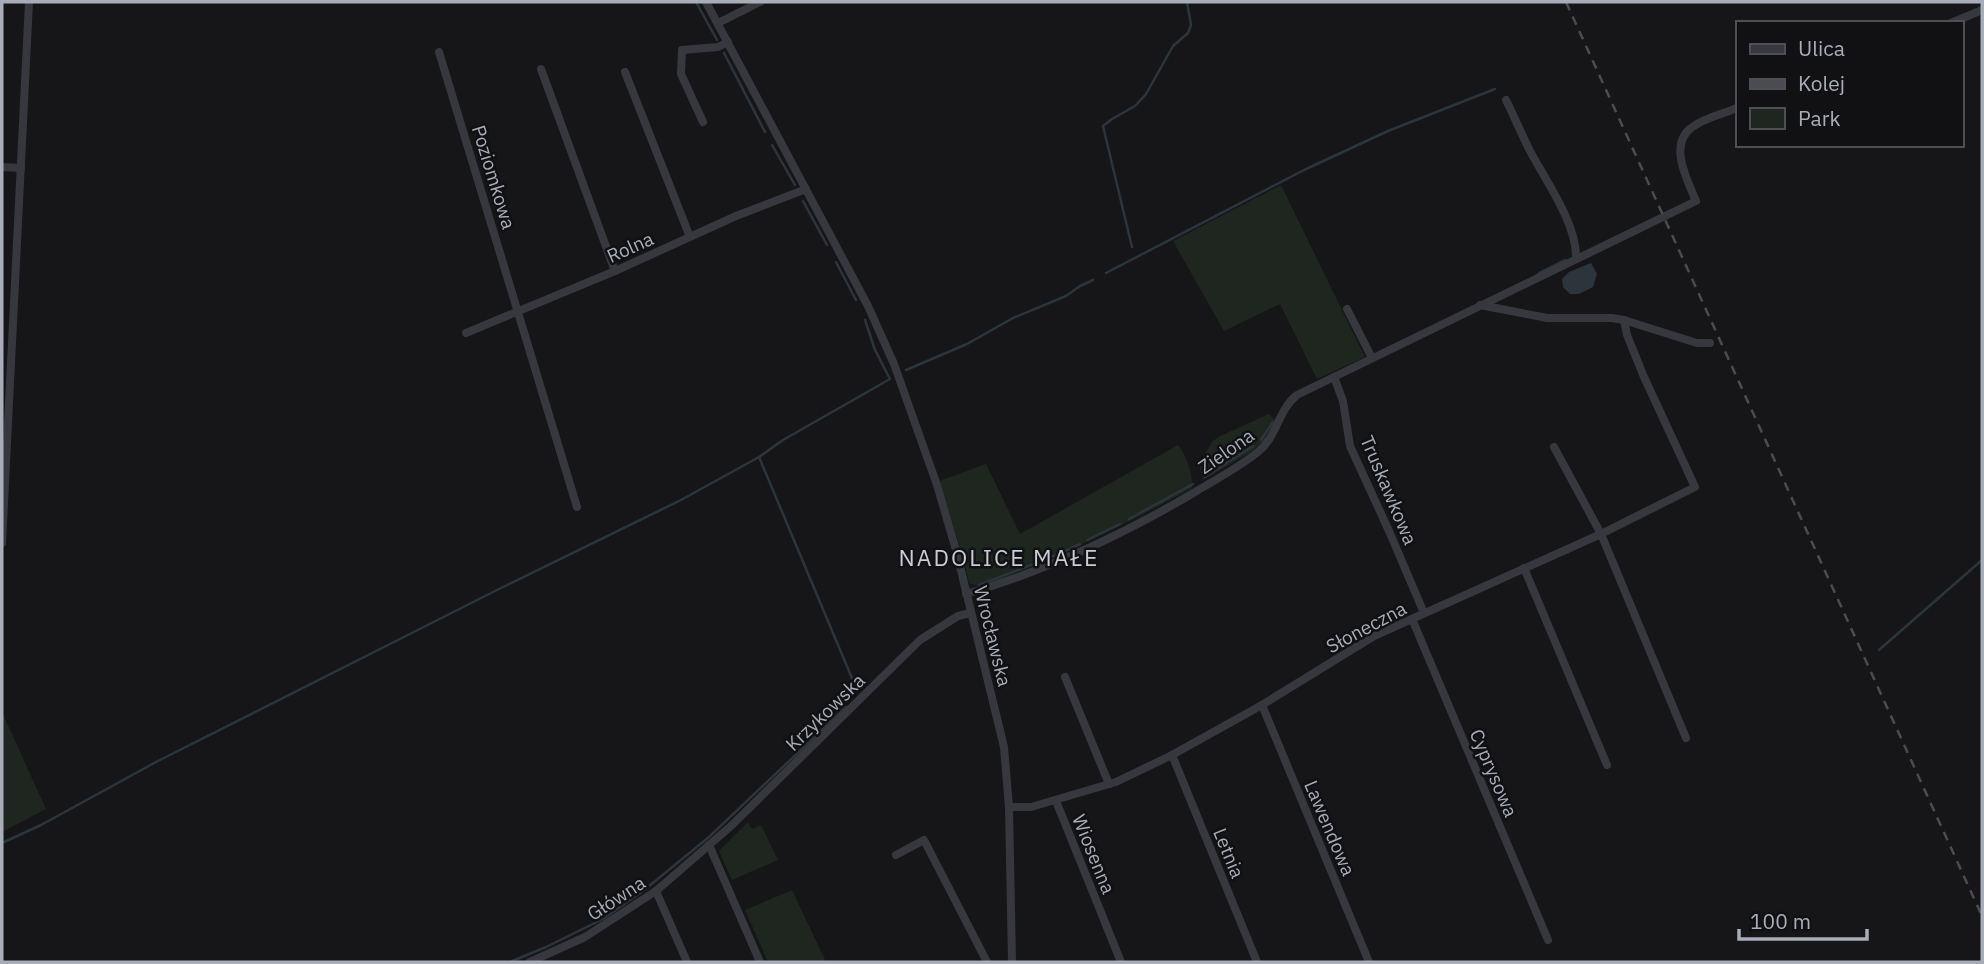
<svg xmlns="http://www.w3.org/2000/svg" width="1984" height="964" font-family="'IBM Plex Sans',sans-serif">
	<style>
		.green { fill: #1e261f }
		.water { fill: #2c353c }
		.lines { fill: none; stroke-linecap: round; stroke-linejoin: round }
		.stream { stroke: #2c353c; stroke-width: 2.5 }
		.minor { stroke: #37383d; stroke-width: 8 }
		.rail { stroke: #4a4c52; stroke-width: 2.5; stroke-dasharray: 9 7; stroke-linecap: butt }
		.labels { text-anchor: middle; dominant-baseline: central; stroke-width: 5; stroke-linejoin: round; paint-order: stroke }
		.street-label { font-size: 19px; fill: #a8adb8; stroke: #111113 }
		.quarter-label { font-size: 23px; letter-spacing: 2px; fill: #c9ccd4; stroke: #111113 }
	</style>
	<rect width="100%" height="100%" fill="#161618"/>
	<g class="green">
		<path d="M1281,185L1365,357L1317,379L1280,304L1224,331L1173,241Z"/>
		<path d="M1269,414L1275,420L1274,423L1263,442L1251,452L1203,480L1199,464L1212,442L1218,437Z"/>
		<path d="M1178,445C1187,456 1193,475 1192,488C1135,519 1080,547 1020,571C1004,577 985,590 969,583L962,554L940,482L942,480L986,464L1020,534Z"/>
		<path d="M2,712L46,809L2,832Z"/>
		<path d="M748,822L752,829L761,825L778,860L732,880L719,851Z"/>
		<path d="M792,890L826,962H768L745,910Z"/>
	</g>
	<path class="water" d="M1591,263L1597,274L1593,287L1579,294H1570L1563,287L1562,279L1569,272Z"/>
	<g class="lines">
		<g class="stream">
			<path d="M696,2L717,40"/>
			<path d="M724,53L765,132"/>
			<path d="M772,145L795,185"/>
			<path d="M803,201L827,245"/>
			<path d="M1132,247L1103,126L1112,119L1135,106L1146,94L1173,46L1188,33L1191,25L1187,2"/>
			<path d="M836,262L856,300"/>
			<path d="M1106,273L1304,170L1388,131L1495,89"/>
			<path d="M1539,273L1565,260"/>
			<path d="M906,370L967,344L1013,318L1066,296L1080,286L1093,280"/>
			<path d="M1261,440L1273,422"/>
			<path d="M759,457L854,683"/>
			<path d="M1205,477L1253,446"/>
			<path d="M1129,519L1193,484"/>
			<path d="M1087,540L1120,524"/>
			<path d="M1063,552L1080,544"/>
			<path d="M979,585L1057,555"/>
			<path d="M1879,650L1982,560"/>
			<path d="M2,843L41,825L158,761L497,590L681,500L759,457L783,440L890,379L875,350L865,320"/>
			<path d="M510,962L546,947L603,919L643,891L709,837L846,707"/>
		</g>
		<g class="minor">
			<path d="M706,2L868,306L894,364L937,485L956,550L1004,747L1009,807L1012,962"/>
			<path d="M718,23L760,2"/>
			<path d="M1951,23L1982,10"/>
			<path d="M439,52L577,507"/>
			<path d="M541,69L615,271"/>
			<path d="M625,72L690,237"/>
			<path d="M1506,100C1514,116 1521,133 1529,149C1545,180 1577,223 1576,258"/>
			<path d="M703,122L681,74L682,50L718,47L728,42"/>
			<path d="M2,167L21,168"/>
			<path d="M1480,305L1547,318H1611L1624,320L1697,343H1710"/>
			<path d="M1347,309L1372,358"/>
			<path d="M466,333L615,271L736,216L806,189"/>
			<path d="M1334,377L1343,401L1350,446L1389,531L1424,613"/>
			<path d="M1554,447L1601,534L1686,738"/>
			<path d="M2,543L29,2"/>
			<path d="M1524,568L1607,765"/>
			<path d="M966,594C1045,571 1120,536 1190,495C1213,481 1238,468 1258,452C1277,437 1278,410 1297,395L1696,201C1688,181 1668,146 1691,128C1703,118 1723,114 1737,108"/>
			<path d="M1412,619L1548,940"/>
			<path d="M1065,677L1109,784"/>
			<path d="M1262,705L1369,962"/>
			<path d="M1172,755L1257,962"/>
			<path d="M1056,801L1121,962"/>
			<path d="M1009,807H1031L1116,782L1172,755L1262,705L1374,636L1601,534L1695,487L1644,377L1627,335L1624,320"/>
			<path d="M709,845L760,962"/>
			<path d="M896,855L924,840L987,962"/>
			<path d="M656,891L687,962"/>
			<path d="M530,962L585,937L656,891L731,826L920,640L958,616L970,613"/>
		</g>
		<path class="rail" d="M1566,2L1982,916"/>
	</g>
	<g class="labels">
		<g class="street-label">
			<text transform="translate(494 177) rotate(73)">Poziomkowa</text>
			<text transform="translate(630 247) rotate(-24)">Rolna</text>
			<text transform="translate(1226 451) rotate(-35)">Zielona</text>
			<text transform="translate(1389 490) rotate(67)">Truskawkowa</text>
			<text transform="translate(1366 627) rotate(-28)">Słoneczna</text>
			<text transform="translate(993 636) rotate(76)">Wrocławska</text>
			<text transform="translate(825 712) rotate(-44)">Krzykowska</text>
			<text transform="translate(1494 773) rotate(67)">Cyprysowa</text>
			<text transform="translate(1330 828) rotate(67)">Lawendowa</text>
			<text transform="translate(1229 853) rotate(68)">Letnia</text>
			<text transform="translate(1094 854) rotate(68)">Wiosenna</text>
			<text transform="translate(616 898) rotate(-33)">Główna</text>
		</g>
		<g class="quarter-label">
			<text x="999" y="557">NADOLICE MAŁE</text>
		</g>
	</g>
	<rect width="1984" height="964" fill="none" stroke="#a8adb8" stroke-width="7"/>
	<rect x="1736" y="21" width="228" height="126" fill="#111113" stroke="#4d4f55" stroke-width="2"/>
	<rect x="1750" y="44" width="35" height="10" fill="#37383d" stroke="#4d4f55" stroke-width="2"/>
	<text x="1798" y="56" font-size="21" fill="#a8adb8">Ulica</text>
	<rect x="1750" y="79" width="35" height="10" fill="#4a4c52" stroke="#4d4f55" stroke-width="2"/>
	<text x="1798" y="91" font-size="21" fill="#a8adb8">Kolej</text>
	<rect x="1750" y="108" width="35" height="21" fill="#1e261f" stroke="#4d4f55" stroke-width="2"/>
	<text x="1798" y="126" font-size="21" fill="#a8adb8">Park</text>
	<path d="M1739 929v10h128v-10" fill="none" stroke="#a8adb8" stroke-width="3.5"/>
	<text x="1750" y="929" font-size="21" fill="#a8adb8" stroke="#111113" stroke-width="5" paint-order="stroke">100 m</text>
</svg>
